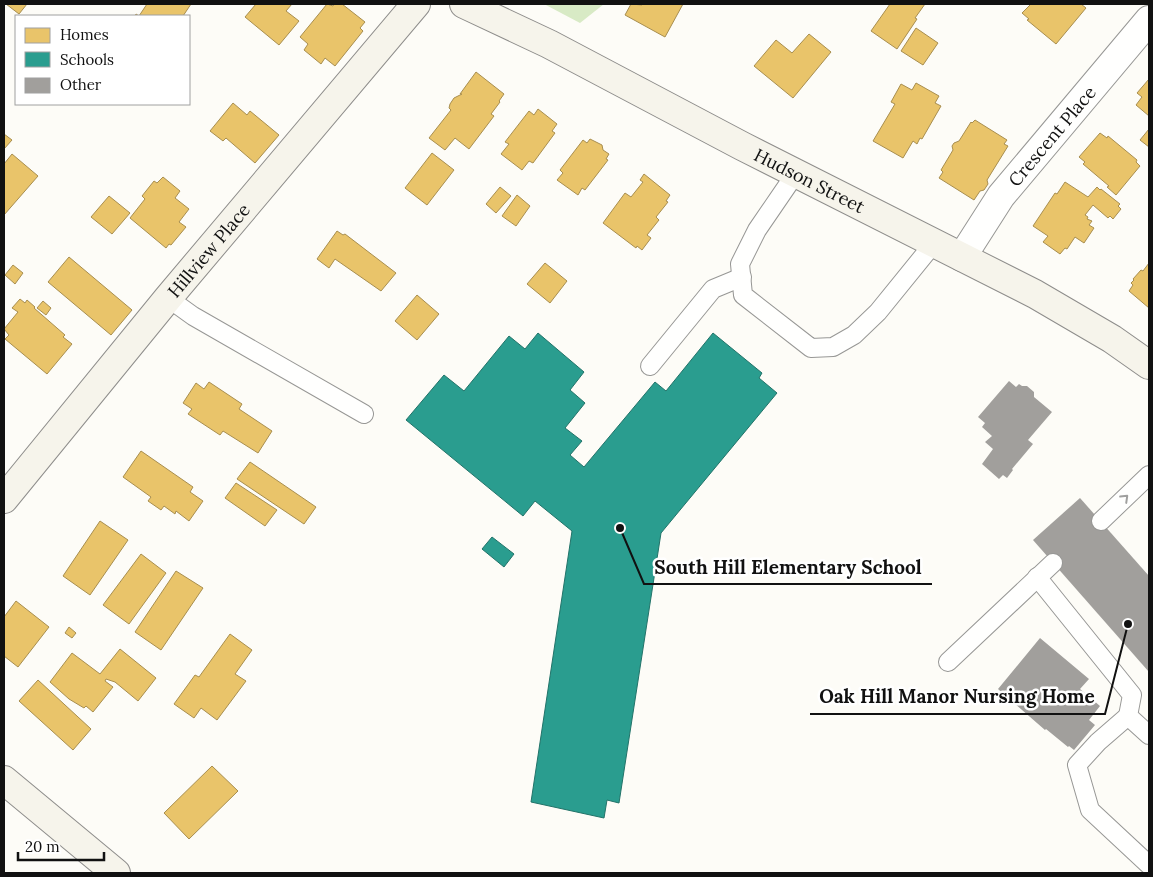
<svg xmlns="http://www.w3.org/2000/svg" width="1153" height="877" font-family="Lora,serif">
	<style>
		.forest { fill: #d8eac5 }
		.homes { fill: #e9c46a; stroke: #a88e4f }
		.schools { fill: #2a9d8f; stroke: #227369 }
		.building { fill: #a19f9c }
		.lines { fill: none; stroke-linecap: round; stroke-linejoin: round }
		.lane-casing { stroke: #979795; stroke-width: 20 }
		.street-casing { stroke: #979795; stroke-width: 30 }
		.secondary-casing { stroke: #8e8d8b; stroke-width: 30 }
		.lane { stroke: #fffffe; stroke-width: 18 }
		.street { stroke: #fffffe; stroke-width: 28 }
		.secondary { stroke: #f6f4eb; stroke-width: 28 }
		.oneway { stroke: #a0a09f }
		.labels { text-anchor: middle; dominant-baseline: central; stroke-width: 5; stroke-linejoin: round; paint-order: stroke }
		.street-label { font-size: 18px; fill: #111; stroke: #fff }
		.leader { fill: none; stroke: #111; stroke-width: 2 }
		.callout-dot { fill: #111; stroke: #fff; stroke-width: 2 }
		.callout-label { font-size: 19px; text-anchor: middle; font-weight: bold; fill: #111; stroke: #fff; stroke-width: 5; stroke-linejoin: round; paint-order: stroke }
	</style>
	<rect width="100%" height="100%" fill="#fdfcf7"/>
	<path class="forest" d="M544,4H604L580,23Z"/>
	<g class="homes">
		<path d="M6,4H27L19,14Z"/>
		<path d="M147,4H191L183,16H135L136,14L139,16Z"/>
		<path d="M256,4H292L286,11L299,21L279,45L245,17Z"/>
		<path d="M327,4L333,6L334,4H342L365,22L360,28L363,31L335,66L325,58L321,64L304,50L308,44L300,37Z"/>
		<path d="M631,4L642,5L643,4H683L665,37L625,15Z"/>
		<path d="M890,4H925L915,18L917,19L897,49L871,31Z"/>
		<path d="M1031,4H1081L1086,8L1056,44L1027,20L1029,19L1022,13Z"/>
		<path d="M916,28L938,43L923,65L901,51Z"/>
		<path d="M809,34L831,52L793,98L754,66L776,40L792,53Z"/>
		<path d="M476,72L504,94L499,101L500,102L491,114L494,116L469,149L455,138L445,150L429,138L451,110L449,108L450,104L454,98L462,94H460Z"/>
		<path d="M1149,79V116L1136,105L1142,97L1137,93Z"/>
		<path d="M916,83L939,96L935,103L941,106L922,139L920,138L917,144L913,141L903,158L873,141L895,104L891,102L901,84L912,90Z"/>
		<path d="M233,103L247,115L250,111L279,135L255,163L226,138L223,141L210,131Z"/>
		<path d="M538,109L557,124L552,131L555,133L533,163L529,161L522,170L501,154L509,144L505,142L529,111L534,115Z"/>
		<path d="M975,120L1007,140L1004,144L1008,146L987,180L988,184L984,190L980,191L974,200L939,178L943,172L941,170L953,150L952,146L954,143L959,141L971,122L972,123Z"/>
		<path d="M1149,129V147L1140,140Z"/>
		<path d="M1100,133L1107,138L1108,136L1137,160L1136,162L1140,166L1116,195L1107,187L1109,186L1083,164L1085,162L1079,157Z"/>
		<path d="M4,134L12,140L4,149Z"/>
		<path d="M590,139L602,145L603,150L609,154L606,159L608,160L585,190L582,188L578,195L557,180L563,173L560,170L583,140L587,143Z"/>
		<path d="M432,153L454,170L427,205L405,188Z"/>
		<path d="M12,154L38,176L4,215V164Z"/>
		<path d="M644,174L670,195L666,201L668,202L656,217L659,220L647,235L651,238L642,250L637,246L636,248L603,223L625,193L631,197L643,182L640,180Z"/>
		<path d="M163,177L180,191L175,198L189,209L179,222L186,227L171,245L169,244L166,248L130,218L145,199L142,196L154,181L157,183Z"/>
		<path d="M1065,182L1088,197L1097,187L1100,190L1101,189L1120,204L1118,206L1121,209L1113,219L1110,216L1108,218L1093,205L1085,215L1088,217L1087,219L1092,221L1089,225L1094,228L1084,243L1075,237L1067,249L1065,248L1060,254L1043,242L1048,236L1033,226L1055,193L1057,194Z"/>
		<path d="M500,187L511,196L496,213L486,204Z"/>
		<path d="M517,195L530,206L516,226L502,216Z"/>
		<path d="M109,196L130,213L112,234L91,217Z"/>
		<path d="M337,231L343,235L345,234L396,273L381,291L335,259L329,268L317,259Z"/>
		<path d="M69,257L132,310L111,335L48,282Z"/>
		<path d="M545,263L567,281L550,303L527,284Z"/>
		<path d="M1149,263V308L1129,291L1133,285L1131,283L1134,280L1133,279L1141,270L1143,271Z"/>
		<path d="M13,265L23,273L15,284L5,275Z"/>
		<path d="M417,295L439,314L417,340L395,321Z"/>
		<path d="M20,299L25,303L27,300L35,307L34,308L65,335L63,337L72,344L47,374L5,339L9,335L4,329L18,312L12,308Z"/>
		<path d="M43,301L51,308L46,315L37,308Z"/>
		<path d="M209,382L242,404L239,409L272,431L258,453L223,431L220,435L188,414L192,409L183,403L196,383L204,389Z"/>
		<path d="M141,451L193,487L190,492L203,501L189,521L176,511L175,514L164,506L161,510L148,501L151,497L123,477Z"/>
		<path d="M250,462L316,507L304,524L237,479Z"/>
		<path d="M236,483L277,510L265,526L225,498Z"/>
		<path d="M100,521L128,540L90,595L63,576Z"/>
		<path d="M141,554L166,573L129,624L103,605Z"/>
		<path d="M176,571L203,588L161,650L135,632Z"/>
		<path d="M16,601L49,627L18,667L4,656V617Z"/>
		<path d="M69,627L76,633L72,638L65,633Z"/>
		<path d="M230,634L252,650L235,674L246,681L217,720L201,708L194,718L174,704L195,675L199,677Z"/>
		<path d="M120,649L156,678L138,701L115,682L106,679L105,681L113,687L93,712L86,706L84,708L69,699L50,682L72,653L100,674Z"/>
		<path d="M38,680L91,729L73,750L19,701Z"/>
		<path d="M212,766L238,791L189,839L164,813Z"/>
	</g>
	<g class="schools">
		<path d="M538,333L584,372L570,390L585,403L565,428L582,441L570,455L584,467L655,382L666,391L713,333L762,373L759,378L777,393L661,533L619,803L607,800L604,818L531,802L572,531L535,501L523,516L406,420L444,375L464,391L509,336L525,349Z"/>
		<path d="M492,537L514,554L504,567L482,549Z"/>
	</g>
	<g class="building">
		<path d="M1009,381L1016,387L1019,384L1022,386H1027L1034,392V397L1052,412L1028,440L1033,444L1012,469L1013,470L1007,478L1003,475L999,479L982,464L993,449L985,442L992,436L982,427L985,423L978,417Z"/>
		<path d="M1080,498L1149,576V672L1033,540Z"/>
		<path d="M1040,638L1089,679L1080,689L1100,706L1089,720L1095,725L1074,750L1069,746L1068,747L1046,729L1045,730L998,689Z"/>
	</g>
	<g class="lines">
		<g class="lane-casing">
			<g id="lane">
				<path d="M796,173L757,230L740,264L743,295L811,348L833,347L854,335L878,312L934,243"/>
				<path d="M168,298L193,316L364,414"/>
				<path d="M650,366L713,289L742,277"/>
				<path d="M1101,521L1149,475"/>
				<path d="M1037,577L1132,695L1128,716L1149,735"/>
				<path d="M948,662L1053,563"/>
				<path d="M1128,716L1098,742L1077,765L1090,810L1149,865"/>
			</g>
		</g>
		<g class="street-casing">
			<g id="street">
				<path id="s1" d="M962,257L1001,196L1149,20"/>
			</g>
		</g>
		<g class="secondary-casing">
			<g id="secondary">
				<path id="s2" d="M464,4L549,44L742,146L1035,294L1112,339L1149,365"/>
				<path id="s3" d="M4,499L168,298L416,4"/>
				<path d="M4,780L116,873"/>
			</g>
		</g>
		<use href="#lane" class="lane"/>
		<use href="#street" class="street"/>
		<use href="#secondary" class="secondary"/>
	</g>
	<defs><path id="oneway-chevron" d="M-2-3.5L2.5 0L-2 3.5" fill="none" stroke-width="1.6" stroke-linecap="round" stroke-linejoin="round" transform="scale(1.25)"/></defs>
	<use class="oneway" href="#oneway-chevron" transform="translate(1125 498) rotate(-44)"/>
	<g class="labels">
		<g class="street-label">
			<text stroke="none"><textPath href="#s1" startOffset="151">Crescent Place</textPath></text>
			<text stroke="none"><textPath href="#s2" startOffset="388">Hudson Street</textPath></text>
			<text stroke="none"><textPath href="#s3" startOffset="322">Hillview Place</textPath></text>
		</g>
	</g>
	<path class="leader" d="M620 528L644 584H932M1128 624L1105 714H810"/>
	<g class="callout-dot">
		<circle cx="620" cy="528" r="5"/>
		<circle cx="1128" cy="624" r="5"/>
	</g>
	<g class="callout-label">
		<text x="788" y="574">South Hill Elementary School</text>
		<text x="957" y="703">Oak Hill Manor Nursing Home</text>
	</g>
	<rect width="1153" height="877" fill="none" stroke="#111111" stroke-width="10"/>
	<rect x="15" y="15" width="175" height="90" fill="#ffffff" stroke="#a0a0a0"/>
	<rect x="25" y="28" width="25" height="15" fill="#e9c46a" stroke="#a0a0a0"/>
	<text x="60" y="40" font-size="15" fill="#111111">Homes</text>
	<rect x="25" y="52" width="25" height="15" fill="#2a9d8f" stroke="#a0a0a0"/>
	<text x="60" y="65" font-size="15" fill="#111111">Schools</text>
	<rect x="25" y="78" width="25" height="15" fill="#a19f9c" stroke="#a0a0a0"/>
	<text x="60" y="90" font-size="15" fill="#111111">Other</text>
	<path d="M18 852v8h86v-8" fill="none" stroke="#111111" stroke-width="2.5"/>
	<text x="25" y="852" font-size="15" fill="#111111" stroke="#ffffff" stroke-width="4" paint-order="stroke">20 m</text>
</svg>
